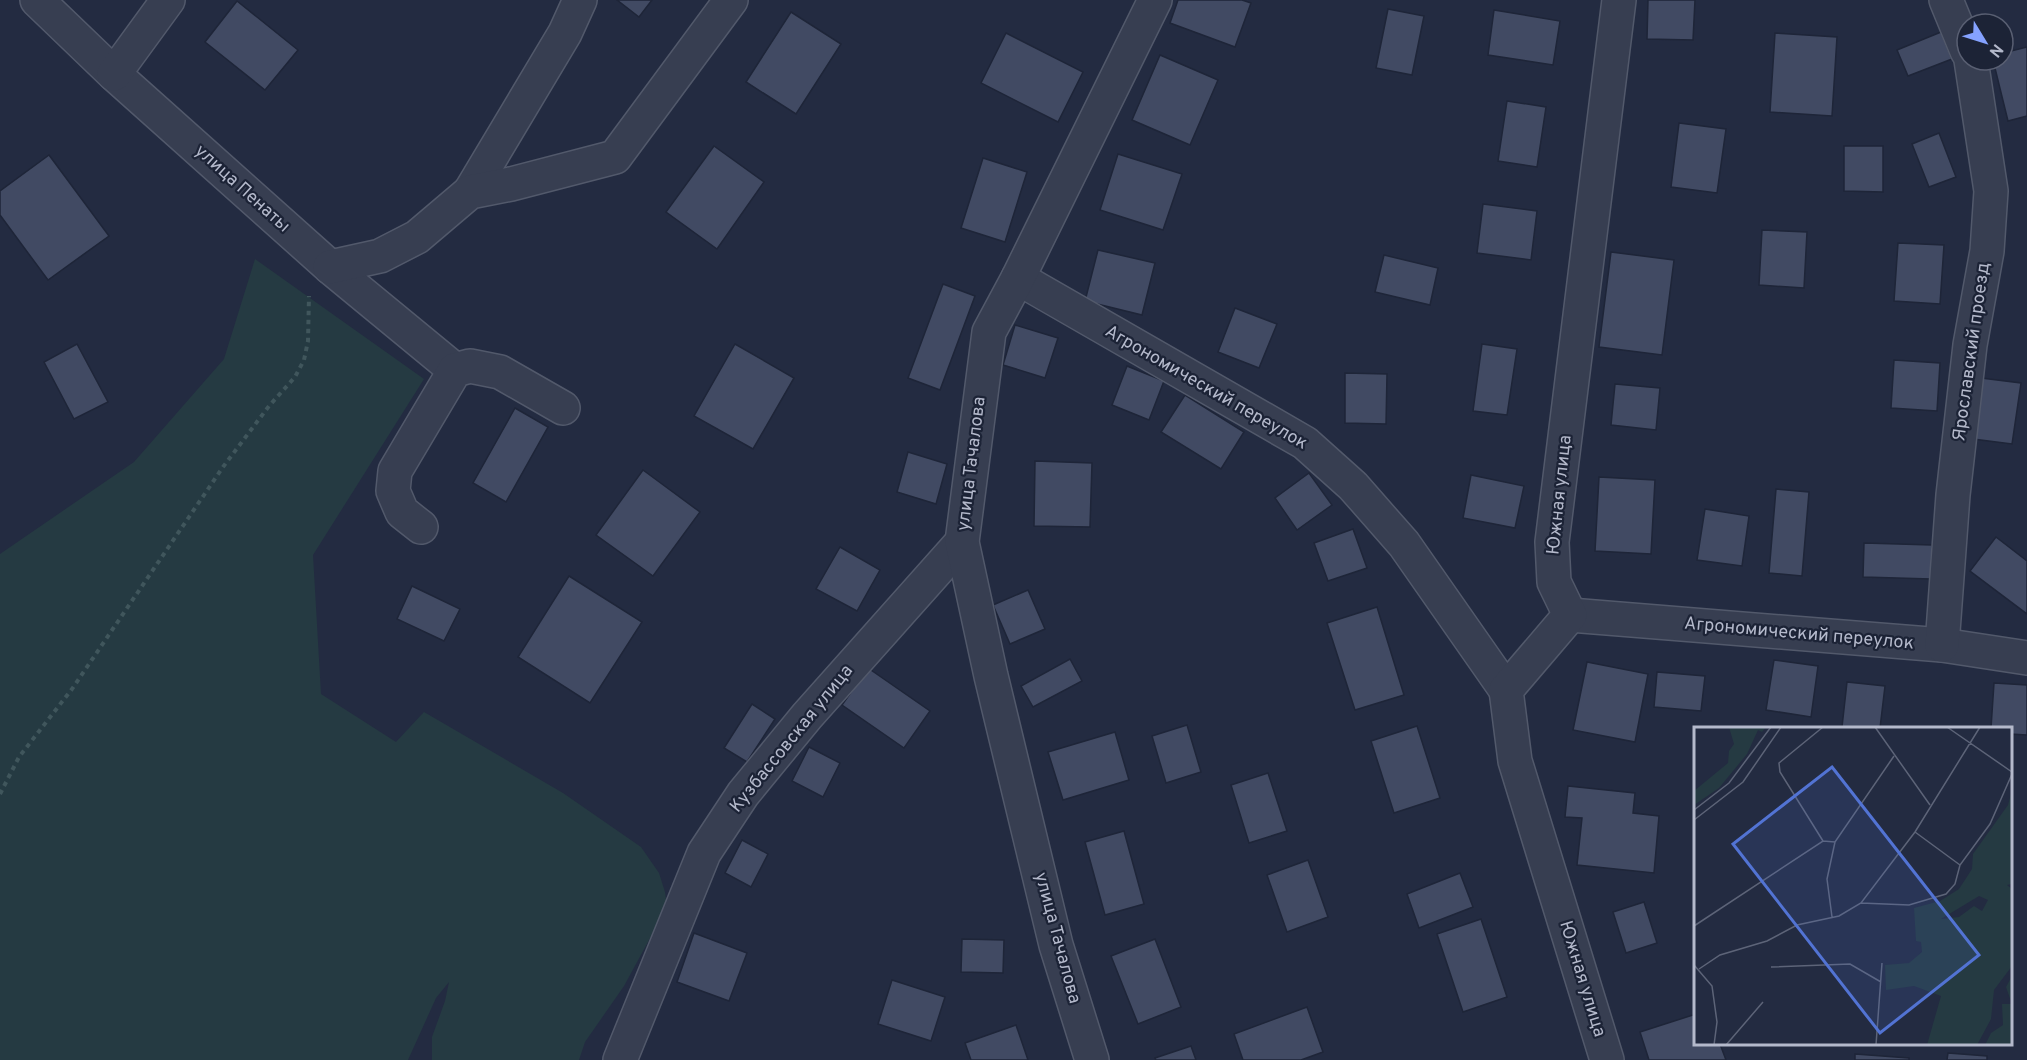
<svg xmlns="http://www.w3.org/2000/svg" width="2027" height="1060" font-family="Overpass,sans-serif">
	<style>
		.green { fill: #253a42 }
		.building { fill: #414a63; stroke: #1e2538; stroke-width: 1.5 }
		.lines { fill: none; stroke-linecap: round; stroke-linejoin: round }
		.minor-casing { stroke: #52596b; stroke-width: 36 }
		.path { stroke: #40565c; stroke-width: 4; stroke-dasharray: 4.5 4.5; stroke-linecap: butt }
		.minor { stroke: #373e51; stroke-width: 33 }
		.labels { text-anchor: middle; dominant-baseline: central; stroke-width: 4.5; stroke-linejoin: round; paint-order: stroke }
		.street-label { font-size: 18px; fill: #b4b9cb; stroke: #1c2336 }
		.inset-road { fill: none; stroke: #5d6478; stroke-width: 1.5 }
		.view { fill: #5273d3; fill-opacity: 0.15; stroke: #5273d3; stroke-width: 3 }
		.inset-edge { fill: none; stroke: #b4b9cb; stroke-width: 3 }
	</style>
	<rect width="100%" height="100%" fill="#232b41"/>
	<path class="green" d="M255,259L424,379L313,555L321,694L396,742L424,712L563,793L641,847L659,873L665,892L668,915L655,929L624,986L585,1042L579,1060H432V1037L445,1001L449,982L436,998L408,1060H0V554L134,462L224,359Z"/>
	<g class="building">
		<path d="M617,0H652L639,17Z"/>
		<path d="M1178,0H1242L1251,3L1235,47L1170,23Z"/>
		<path d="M1648,0H1695L1693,40L1647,39Z"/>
		<path d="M237,1L298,50L265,90L205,42Z"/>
		<path d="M1388,9L1424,16L1412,75L1376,68Z"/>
		<path d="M1494,10L1560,21L1553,65L1488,55Z"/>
		<path d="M791,12L841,44L796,114L746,82Z"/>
		<path d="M1941,32L1952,59L1908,76L1897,50Z"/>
		<path d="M1006,33L1083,72L1058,122L981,83Z"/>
		<path d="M1775,33L1837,37L1832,116L1770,112Z"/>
		<path d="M2027,47V116L2008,121L1993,60H2003V53Z"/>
		<path d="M1160,55L1218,80L1190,145L1132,120Z"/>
		<path d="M1507,101L1546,107L1537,167L1498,161Z"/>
		<path d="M1679,123L1726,129L1717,193L1671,187Z"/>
		<path d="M1939,133L1956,177L1929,187L1912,144Z"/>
		<path d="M714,146L764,182L717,249L666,212Z"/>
		<path d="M1844,146H1883V192L1844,191Z"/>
		<path d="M1118,154L1182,174L1163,230L1100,210Z"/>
		<path d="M49,155L109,236L48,280L0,215V191Z"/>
		<path d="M983,158L1027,172L1005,242L961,228Z"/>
		<path d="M1483,204L1537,211L1531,260L1477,253Z"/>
		<path d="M1762,230L1807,232L1804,288L1759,285Z"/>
		<path d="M1898,243L1944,245L1940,304L1894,301Z"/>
		<path d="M1098,250L1155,263L1142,315L1085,301Z"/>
		<path d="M1611,252L1674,260L1662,355L1599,347Z"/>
		<path d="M1384,255L1438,268L1430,305L1375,292Z"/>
		<path d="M943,284L975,296L940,390L908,378Z"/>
		<path d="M1235,308L1277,324L1259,368L1218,352Z"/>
		<path d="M1015,325L1058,338L1045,378L1003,365Z"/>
		<path d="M77,344L108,402L74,419L44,362Z"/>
		<path d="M735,344L794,378L753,449L694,416Z"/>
		<path d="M1482,344L1517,349L1507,415L1473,411Z"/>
		<path d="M1894,360L1940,363L1937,411L1891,408Z"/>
		<path d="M1127,366L1164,381L1149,420L1112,405Z"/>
		<path d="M1345,373L1387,374L1386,424L1345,423Z"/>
		<path d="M1981,378L2021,383L2012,444L1973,439Z"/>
		<path d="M1615,384L1660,388L1656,430L1611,425Z"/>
		<path d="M1185,395L1244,432L1221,469L1161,432Z"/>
		<path d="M515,408L548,427L506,502L473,483Z"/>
		<path d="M908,452L947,464L936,504L897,492Z"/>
		<path d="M1035,461L1092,463L1090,527L1034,526Z"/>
		<path d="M643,470L700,512L653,576L596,535Z"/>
		<path d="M1309,473L1332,505L1297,530L1275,498Z"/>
		<path d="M1471,475L1524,486L1515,528L1463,518Z"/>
		<path d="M1599,477L1655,480L1651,554L1595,551Z"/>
		<path d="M1776,489L1809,492L1802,576L1769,573Z"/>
		<path d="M1705,509L1749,516L1742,566L1697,560Z"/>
		<path d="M1353,529L1367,568L1328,581L1314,543Z"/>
		<path d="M1996,537L2027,561V614L1970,571Z"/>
		<path d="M1864,543L1932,545L1931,579L1863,577Z"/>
		<path d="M840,547L880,570L857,611L816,589Z"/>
		<path d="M569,576L642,622L590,703L518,657Z"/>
		<path d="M412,586L460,609L444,641L397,619Z"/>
		<path d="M1028,590L1045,629L1010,644L993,605Z"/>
		<path d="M1377,607L1404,695L1355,710L1327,623Z"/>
		<path d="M1070,659L1082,681L1033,707L1021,686Z"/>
		<path d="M1774,660L1818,666L1811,717L1766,710Z"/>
		<path d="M1587,662L1648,674L1635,742L1573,730Z"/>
		<path d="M868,668L930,711L904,748L842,705Z"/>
		<path d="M1657,672L1705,676L1701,711L1654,707Z"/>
		<path d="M1847,682L1885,686L1880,728L1842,727Z"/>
		<path d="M1994,683L2027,685V735L2010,734V728H1991Z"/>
		<path d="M752,704L775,719L747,762L724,748Z"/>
		<path d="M1187,725L1201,772L1166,783L1152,736Z"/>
		<path d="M1417,726L1440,798L1394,813L1371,741Z"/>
		<path d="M1115,732L1129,780L1063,800L1048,752Z"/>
		<path d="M809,747L840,763L823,797L792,781Z"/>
		<path d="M1268,773L1287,831L1249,843L1231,785Z"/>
		<path d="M1568,786L1635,793L1633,813L1659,816L1654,873L1577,865L1582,818L1565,817Z"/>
		<path d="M1124,831L1144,904L1105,915L1085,842Z"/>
		<path d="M742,840L768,854L751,887L725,873Z"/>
		<path d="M1308,860L1328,917L1287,932L1267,875Z"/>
		<path d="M1460,873L1473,907L1419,928L1407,894Z"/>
		<path d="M1644,902L1657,943L1626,953L1613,912Z"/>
		<path d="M1481,919L1507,997L1463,1012L1437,934Z"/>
		<path d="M694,933L747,953L729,1001L677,982Z"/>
		<path d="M962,939L1004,940L1003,973L961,972Z"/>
		<path d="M1155,939L1181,1007L1138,1024L1111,956Z"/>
		<path d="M892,980L945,997L931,1041L878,1024Z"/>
		<path d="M1307,1007L1323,1052L1301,1060H1243L1234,1034Z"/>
		<path d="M1696,1014V1044H1720L1726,1060H1649L1640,1032Z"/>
		<path d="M1016,1025L1028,1060H971L965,1043Z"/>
		<path d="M1191,1046L1196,1060H1156L1155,1058Z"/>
		<path d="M1948,1053L1987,1056V1060H1947Z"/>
		<path d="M1855,1054L1909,1058V1060H1855Z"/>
	</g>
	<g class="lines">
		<g class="minor-casing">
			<g id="minor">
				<path d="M37,0L114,74L330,267L455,370"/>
				<path d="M1946,0L1967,51"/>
				<path d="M114,74L168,0"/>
				<path d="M470,192L565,33L580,0"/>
				<path d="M330,267L380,256L417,237L470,192L511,184L615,157L731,0"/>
				<path d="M1018,278L1305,443L1353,486L1404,544L1506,690"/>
				<path d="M421,527L402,512L393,491L395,471L455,370L470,366L500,372L563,408"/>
				<path d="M1570,615L1942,645L2027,658"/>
				<path d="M1942,645L1953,495L1970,345L1987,251L1991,191L1971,60"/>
				<path d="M620,1060L704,853L743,794L807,716L962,542"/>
				<path d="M1092,1060L1056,945L991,676L962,542L989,332L1018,278L1155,0"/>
				<path d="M1607,1060L1515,761L1506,690L1570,615L1554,582L1552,542L1619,0"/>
			</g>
		</g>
		<path class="path" d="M0,794L19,757L72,689L223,467L269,406L295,377L304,360L308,341L309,296"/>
		<use href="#minor" class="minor"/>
	</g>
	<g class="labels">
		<g class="street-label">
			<text transform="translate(242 189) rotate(42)">улица Пенаты</text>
			<text transform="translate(1972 352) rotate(-82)">Ярославский проезд</text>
			<text transform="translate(1206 388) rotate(30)">Агрономический переулок</text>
			<text transform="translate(972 464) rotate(-83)">улица Тачалова</text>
			<text transform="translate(1560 495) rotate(-84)">Южная улица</text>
			<text transform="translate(1799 634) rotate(5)">Агрономический переулок</text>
			<text transform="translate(792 739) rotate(-51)">Кузбассовская улица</text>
			<text transform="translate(1057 938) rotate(75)">улица Тачалова</text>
			<text transform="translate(1582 979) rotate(73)">Южная улица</text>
		</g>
	</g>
	<g transform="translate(1694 727)">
		<rect width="318" height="318" fill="#232b41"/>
		<path d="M35,0H72L68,5L64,3L53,27L25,61L0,78V64L34,36L35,24L40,17ZM318,63V157L313,158L318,162V239L300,263L297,292L283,318H233L247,269L220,259L192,263L191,238L215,236L228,225L227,215L222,214L220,181L246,174L265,162L278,142L279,127L314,78ZM285,169L294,173L288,184L280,179L265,190L247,192ZM318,249V318H291L297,306L309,298L308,277H318L312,260Z" fill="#253a42" fill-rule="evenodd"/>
		<path class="inset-road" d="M129,0L85,36L86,45L129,114M181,0L236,78M253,0L318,45M0,83L35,56L77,0M0,93L49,55L87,0M221,105L266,138M167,176L215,178L252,167L261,157L266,138L296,97L318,47M138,190L133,152L141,115M0,199L129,114L141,115L200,29M0,238L18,259L23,295L20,318M77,240L156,237L187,255M5,242L26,228L73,214L103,198L145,189L167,176L221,105L286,0M32,318L69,275M182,318L188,236"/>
		<path class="view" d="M138,40L285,228L186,306L39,117Z"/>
		<rect width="318" height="318" class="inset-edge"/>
	</g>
	<g transform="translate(1985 42) rotate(128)"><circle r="28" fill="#1c2336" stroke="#595f72" stroke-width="1.5"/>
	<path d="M0-4.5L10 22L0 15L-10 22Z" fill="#85a2ff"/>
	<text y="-9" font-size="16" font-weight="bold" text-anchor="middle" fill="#b4b9cb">N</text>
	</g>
</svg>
